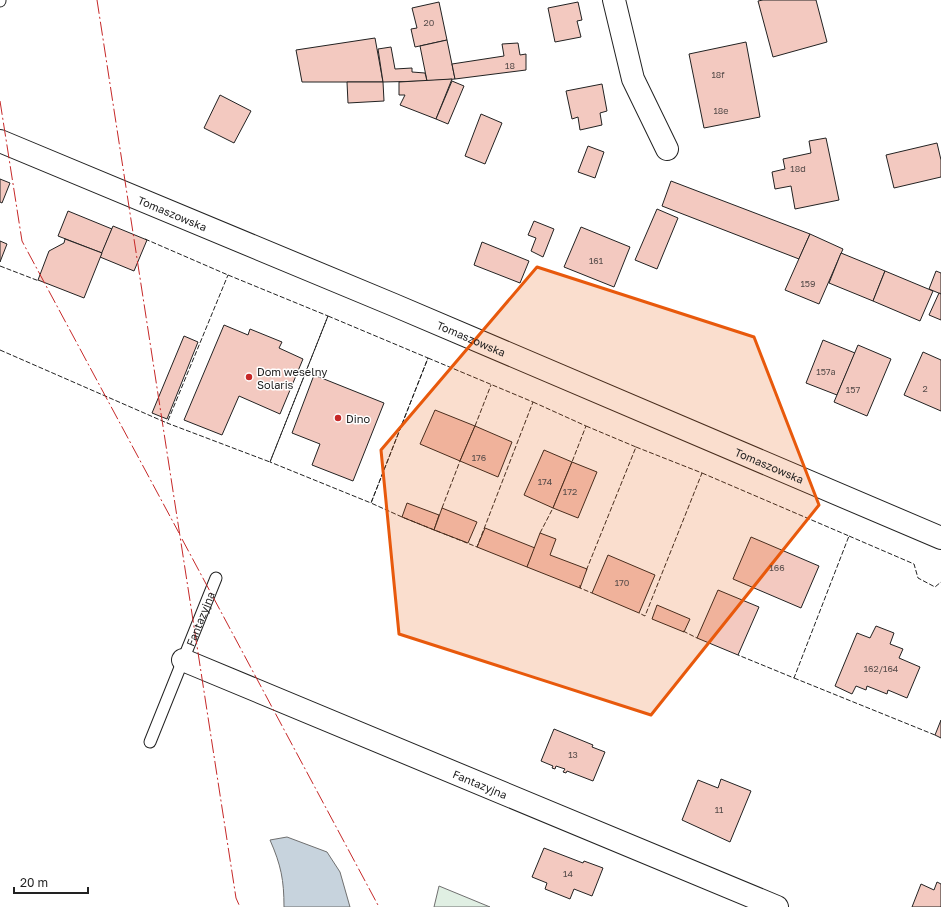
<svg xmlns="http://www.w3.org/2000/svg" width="941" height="907" font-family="'Golos Text',sans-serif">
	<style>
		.green { fill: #e0efe3; stroke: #6f6f6f }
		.water { fill: #c7d3dd; stroke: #6f6f6f }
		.building { fill: #f3c9c0; stroke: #222 }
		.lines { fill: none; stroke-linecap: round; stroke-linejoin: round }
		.service-casing { stroke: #222; stroke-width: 13 }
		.minor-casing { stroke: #222; stroke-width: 24 }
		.tertiary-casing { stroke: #222; stroke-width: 24 }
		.service { stroke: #fff; stroke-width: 11 }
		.minor { stroke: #fff; stroke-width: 22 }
		.tertiary { stroke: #fff; stroke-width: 22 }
		.fence { stroke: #222; stroke-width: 1; stroke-dasharray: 5 2; stroke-linecap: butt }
		.power { stroke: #c62828; stroke-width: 1; stroke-dasharray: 14 3 2 3; stroke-linecap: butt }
		.marked { fill: #e8590c; fill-opacity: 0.2; stroke: #e8590c; stroke-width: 3; stroke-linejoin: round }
		.poi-dot { fill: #c62828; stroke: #fff; stroke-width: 1.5 }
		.labels { text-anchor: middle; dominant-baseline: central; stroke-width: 3; stroke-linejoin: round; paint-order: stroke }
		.number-label { font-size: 9px; fill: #564c4a }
		.street-label { font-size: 11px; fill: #222; stroke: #fff }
		.poi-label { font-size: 11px; fill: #222; stroke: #fff; text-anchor: start }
	</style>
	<rect width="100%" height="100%" fill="#fff"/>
	<path class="green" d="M439,886L490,907H434Z"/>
	<path class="water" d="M287,837L327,852L340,872L350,907H284C284,880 281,865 270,840Z"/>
	<g class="building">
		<path d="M763,0H816L827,42L773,57L758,1Z"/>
		<path d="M439,2L447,40L415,47L411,29L417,28L412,8Z"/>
		<path d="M578,2L582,20L577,21L581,37L555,42L548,8Z"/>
		<path d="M375,38L383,82H302L296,50Z"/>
		<path d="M447,40L455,79L427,81L420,46Z"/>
		<path d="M746,42L760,117L704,128L689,54Z"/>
		<path d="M518,43L520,55L526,54V70L455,79L452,64L504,56L502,44Z"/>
		<path d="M391,47L395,69L412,68V72L425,73L427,81L383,82L378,49Z"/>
		<path d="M452,79L436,119L400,105L405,95H399V82Z"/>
		<path d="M452,81L464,86L448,124L436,119Z"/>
		<path d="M347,82H383L384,101L348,103Z"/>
		<path d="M602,84L607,111L600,113L602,125L580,130L578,117L572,119L566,91Z"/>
		<path d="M220,95L251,111L234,143L204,128Z"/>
		<path d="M481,114L502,123L485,164L465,156Z"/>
		<path d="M826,138L839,200L795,209L791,186L775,189L772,172L785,169L783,159L811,153L809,141Z"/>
		<path d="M937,143L941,160V177L894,188L886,155Z"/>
		<path d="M588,146L604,152L595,178L578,172Z"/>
		<path d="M0,179L10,183L2,203L0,202Z"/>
		<path d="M671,181L810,234L799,259L662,206Z"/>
		<path d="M657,209L678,218L657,269L635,260Z"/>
		<path d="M68,211L112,229L102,253L58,236Z"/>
		<path d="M534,221L554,229L543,257L531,251L536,238L528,235Z"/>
		<path d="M113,226L147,240L134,271L100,257Z"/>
		<path d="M581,227L630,247L614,287L564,267Z"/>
		<path d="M810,234L843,249L819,304L785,290Z"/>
		<path d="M65,239L102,253L84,298L38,280L49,251L64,243Z"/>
		<path d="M0,241L7,244L0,262Z"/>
		<path d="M482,242L529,261L520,283L474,265Z"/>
		<path d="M841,253L885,271L873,301L829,283Z"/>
		<path d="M885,271L933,291L920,321L873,301Z"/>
		<path d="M936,271L941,273V294L929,289Z"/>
		<path d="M939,293L941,294V320L929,315Z"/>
		<path d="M224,325L248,335L250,329L282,342L279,348L303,359L280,414L239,396L222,435L184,420Z"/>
		<path d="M184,336L198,342L167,419L152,413Z"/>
		<path d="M823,340L855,353L837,395L806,383Z"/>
		<path d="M858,345L891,359L867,416L834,402Z"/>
		<path d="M923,352L941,360V411L904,395Z"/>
		<path d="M314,375L384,403L353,481L312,465L320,444L292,433Z"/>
		<path d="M435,410L475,426L460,461L420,444Z"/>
		<path d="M475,426L512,442L498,477L460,461Z"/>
		<path d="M544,450L572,462L553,508L524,495Z"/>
		<path d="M572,462L597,472L578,518L553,508Z"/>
		<path d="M407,503L439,515L434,530L402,517Z"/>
		<path d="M442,508L477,522L468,543L434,530Z"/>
		<path d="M485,528L535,548L527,567L477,547Z"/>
		<path d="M540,533L556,539L550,555L587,569L580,588L527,567Z"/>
		<path d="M751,537L819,566L801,608L733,579Z"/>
		<path d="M608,555L655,575L639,613L592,593Z"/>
		<path d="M718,590L759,607L738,655L697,638Z"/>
		<path d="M657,605L690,619L684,632L652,619Z"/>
		<path d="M876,626L894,633L890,644L903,649L899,658L920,667L907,698L888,690L887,694L867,686L866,690L856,686L852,694L835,686L857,633L870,638Z"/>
		<path d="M941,720V738L935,735Z"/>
		<path d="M554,729L593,745L592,747L605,752L593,781L567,771L566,773L563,772L565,769L556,766L555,769L552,768L553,766L541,761Z"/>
		<path d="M721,779L751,791L730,842L682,820L698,780L718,788Z"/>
		<path d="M544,848L583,863L584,861L603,868L592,896L574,889L570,899L545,889L547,883L532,877Z"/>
		<path d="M937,882L941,884V907H912L921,884L934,890Z"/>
	</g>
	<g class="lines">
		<g class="service-casing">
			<g id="service">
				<path d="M0,1V0"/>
				<path id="s1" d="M150,742L216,578"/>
			</g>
		</g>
		<g class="minor-casing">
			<g id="minor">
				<path d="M614,0L633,79L667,149"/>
				<path id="s2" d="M183,660L777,907"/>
			</g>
		</g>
		<g class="tertiary-casing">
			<g id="tertiary">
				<path id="s3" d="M0,141L394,305L941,538"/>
			</g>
		</g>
		<use href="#service" class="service"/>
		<use href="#minor" class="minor"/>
		<use href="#tertiary" class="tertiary"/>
		<g class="fence">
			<path d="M145,239L228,275"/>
			<path d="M0,266L39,281"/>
			<path d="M228,275L328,316L270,462L167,423Z"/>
			<path d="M328,316L428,358L371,503L270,462Z"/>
			<path d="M0,350L167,423"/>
			<path d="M428,358L533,402L477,547L402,517L371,503Z"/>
			<path d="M533,402L586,426L572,462"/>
			<path d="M475,426L491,385"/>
			<path d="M586,426L636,447L586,571"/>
			<path d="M636,447L702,473L645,616L639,613"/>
			<path d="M702,473L849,536L794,678L738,655"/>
			<path d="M442,508L460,461"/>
			<path d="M540,533L553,508"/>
			<path d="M849,536L914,564L918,578L935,587L941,582"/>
			<path d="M580,585V588L592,593"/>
			<path d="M683,631L697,638"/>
			<path d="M794,678L935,735"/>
		</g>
		<g class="power">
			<path d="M97,0L236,898L240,907"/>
			<path d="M0,101L22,241L179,533"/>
			<path d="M182,539L379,907"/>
		</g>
	</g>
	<path class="marked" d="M537,267L754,337L819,505L651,715L399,634L381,450Z"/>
	<g class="poi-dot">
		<circle cx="249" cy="377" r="4"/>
		<circle cx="338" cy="418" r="4"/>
	</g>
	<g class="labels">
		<g class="number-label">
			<text x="429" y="22">20</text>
			<text x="510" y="65">18</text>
			<text x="718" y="74">18f</text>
			<text x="721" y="110">18e</text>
			<text x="798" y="168">18d</text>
			<text x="596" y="260">161</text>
			<text x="808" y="283">159</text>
			<text x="826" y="371">157a</text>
			<text x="925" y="388">2</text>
			<text x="853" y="389">157</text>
			<text x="479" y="457">176</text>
			<text x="545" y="481">174</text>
			<text x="570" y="491">172</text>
			<text x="777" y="567">166</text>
			<text x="622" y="582">170</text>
			<text x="881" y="668">162/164</text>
			<text x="573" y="754">13</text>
			<text x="719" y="809">11</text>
			<text x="568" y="873">14</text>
		</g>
		<g class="street-label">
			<text stroke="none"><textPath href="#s3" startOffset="187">Tomaszowska</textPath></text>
			<text stroke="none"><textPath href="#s3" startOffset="511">Tomaszowska</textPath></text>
			<text stroke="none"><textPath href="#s3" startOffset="835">Tomaszowska</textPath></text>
			<text stroke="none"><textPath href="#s1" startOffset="133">Fantazyjna</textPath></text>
			<text stroke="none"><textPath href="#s2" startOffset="322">Fantazyjna</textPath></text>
		</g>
		<g class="poi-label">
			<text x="257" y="371">Dom weselny<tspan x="257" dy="13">Solaris</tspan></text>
			<text x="346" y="418">Dino</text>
		</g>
	</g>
	<path d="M14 887v6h74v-6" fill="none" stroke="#222222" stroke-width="2"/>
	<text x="20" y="887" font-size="12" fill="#222222" stroke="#ffffff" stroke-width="3" paint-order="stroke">20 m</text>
</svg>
